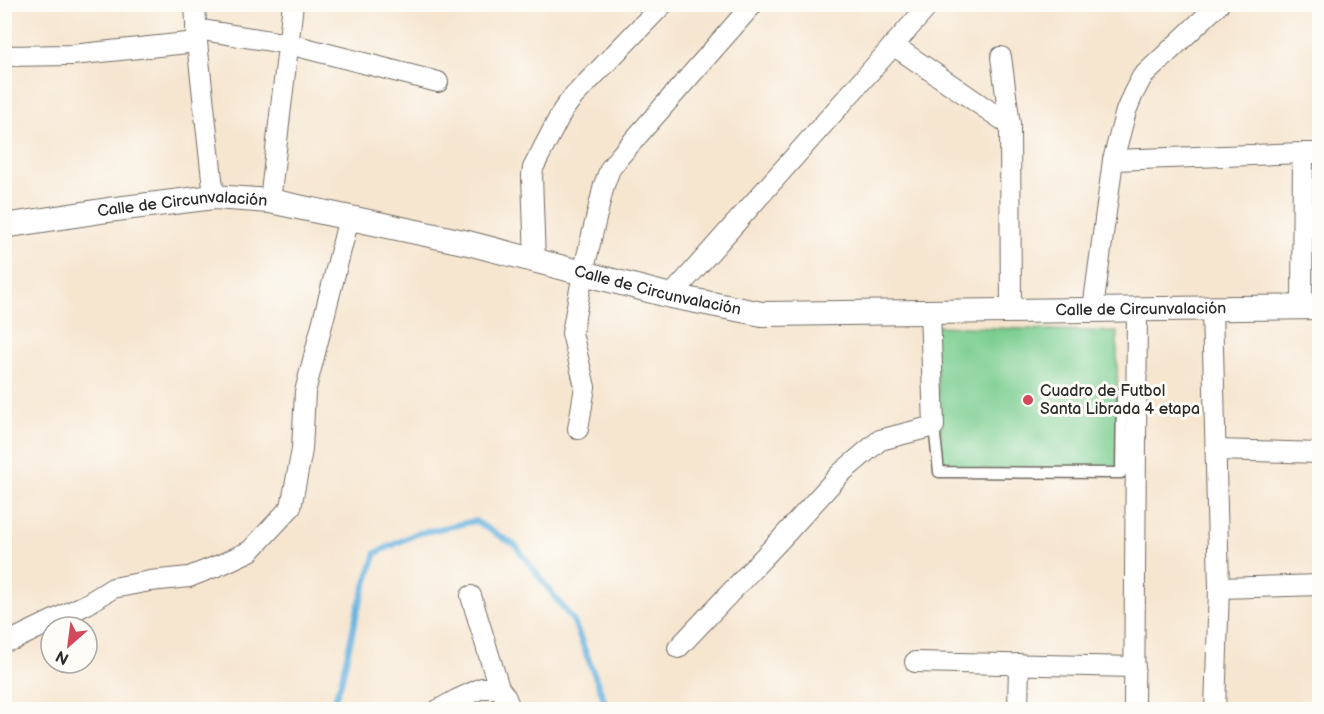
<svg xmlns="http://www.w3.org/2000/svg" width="1324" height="714" font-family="'Balsamiq Sans',sans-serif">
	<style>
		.green { fill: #7acd90; stroke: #527c5e; stroke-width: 1.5 }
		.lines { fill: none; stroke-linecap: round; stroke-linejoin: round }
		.stream { stroke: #66b2df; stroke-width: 6 }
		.service-casing { stroke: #726c64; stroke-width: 13 }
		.minor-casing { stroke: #726c64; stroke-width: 22 }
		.tertiary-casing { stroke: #726c64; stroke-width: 26 }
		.service { stroke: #fff; stroke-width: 10 }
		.minor { stroke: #fff; stroke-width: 20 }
		.tertiary { stroke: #fff; stroke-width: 24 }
		.poi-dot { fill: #d1495b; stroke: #fdfcf7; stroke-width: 2 }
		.labels { text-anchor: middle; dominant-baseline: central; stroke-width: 6; stroke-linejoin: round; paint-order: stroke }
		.street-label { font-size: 16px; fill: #2b2b2b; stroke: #fdfcf7 }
		.poi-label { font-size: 16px; fill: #2b2b2b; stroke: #fdfcf7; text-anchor: start }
	</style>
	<rect width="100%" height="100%" fill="#fdfcf7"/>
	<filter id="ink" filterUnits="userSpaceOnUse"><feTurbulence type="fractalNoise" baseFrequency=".0167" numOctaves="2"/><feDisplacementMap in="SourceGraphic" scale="12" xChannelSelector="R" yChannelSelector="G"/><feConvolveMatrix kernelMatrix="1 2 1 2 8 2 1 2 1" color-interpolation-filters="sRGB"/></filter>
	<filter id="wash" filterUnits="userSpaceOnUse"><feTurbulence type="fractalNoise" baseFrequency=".008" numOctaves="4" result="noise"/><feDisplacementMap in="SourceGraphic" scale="24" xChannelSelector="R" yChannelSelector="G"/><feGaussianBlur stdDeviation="1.35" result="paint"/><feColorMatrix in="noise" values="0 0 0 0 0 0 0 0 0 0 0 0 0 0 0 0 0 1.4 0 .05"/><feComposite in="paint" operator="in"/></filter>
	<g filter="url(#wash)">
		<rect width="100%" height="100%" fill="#f6e5cf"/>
		<path class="green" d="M934,326L1117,332L1118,471L942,469Z"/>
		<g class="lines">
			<path class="stream" d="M331,710L341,682L358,608L376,553L416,534L475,521L515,545L574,622L608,710"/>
		</g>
	</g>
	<g filter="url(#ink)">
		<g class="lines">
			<g class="service-casing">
				<path id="service" d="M934,426L939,472L1121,473L1122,393"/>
			</g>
			<g class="minor-casing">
				<g id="minor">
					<path d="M195,4L197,42L214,197"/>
					<path d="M196,29L289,44L438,82"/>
					<path d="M893,45L1010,125L1011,311"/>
					<path d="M4,56L72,55L197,42"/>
					<path d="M1001,57L1010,125"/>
					<path d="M1113,160L1303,153H1320"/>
					<path d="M270,201L293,4"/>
					<path d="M535,261L532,176L533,168L563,110L573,97L663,4"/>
					<path d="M671,296L930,4"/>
					<path d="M1302,307L1303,153"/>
					<path d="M1212,308L1219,588L1215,710"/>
					<path d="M1093,309L1113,160L1126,111L1133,94L1142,77L1219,4"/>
					<path d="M578,429L585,387L572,333L583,273L604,185L610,169L619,157L753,4"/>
					<path d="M1216,450L1320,453"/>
					<path d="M1219,588L1320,585"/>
					<path d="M471,596L499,688L505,696L511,710"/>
					<path d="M4,642L15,639L87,604L113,588L150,581L189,577L222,564L250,551L291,507L302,450L305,392L349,218"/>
					<path d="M678,648L781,539L841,473L880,440L934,426L930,311"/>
					<path d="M915,662L1135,667"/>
					<path d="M438,710L456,700L482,688H499"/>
					<path d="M1018,710L1019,664"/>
					<path d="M1134,710L1137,308"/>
				</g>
			</g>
			<g class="tertiary-casing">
				<g id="tertiary">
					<path id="s1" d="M4,226L108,210L214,197L270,201L468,243L671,296L762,314L1320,307"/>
				</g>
			</g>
			<use href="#service" class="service"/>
			<use href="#minor" class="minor"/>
			<use href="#tertiary" class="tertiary"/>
		</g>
	</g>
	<circle class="poi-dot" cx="1028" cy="400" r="6"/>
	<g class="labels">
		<g class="street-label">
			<text stroke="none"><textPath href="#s1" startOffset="180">Calle de Circunvalación</textPath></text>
			<text stroke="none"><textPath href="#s1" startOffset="666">Calle de Circunvalación</textPath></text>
			<text stroke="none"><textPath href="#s1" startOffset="1152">Calle de Circunvalación</textPath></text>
		</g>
		<g class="poi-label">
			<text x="1040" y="391">Cuadro de Futbol<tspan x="1040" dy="18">Santa Librada 4 etapa</tspan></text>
		</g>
	</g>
	<rect width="1324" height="714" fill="none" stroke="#fdfcf7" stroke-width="24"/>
	<g transform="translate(69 645) rotate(208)"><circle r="28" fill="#fdfcf7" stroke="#a9a8a5" stroke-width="1.5"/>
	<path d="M0-4.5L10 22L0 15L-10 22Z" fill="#d1495b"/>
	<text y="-9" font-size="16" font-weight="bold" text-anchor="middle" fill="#2b2b2b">N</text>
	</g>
</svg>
